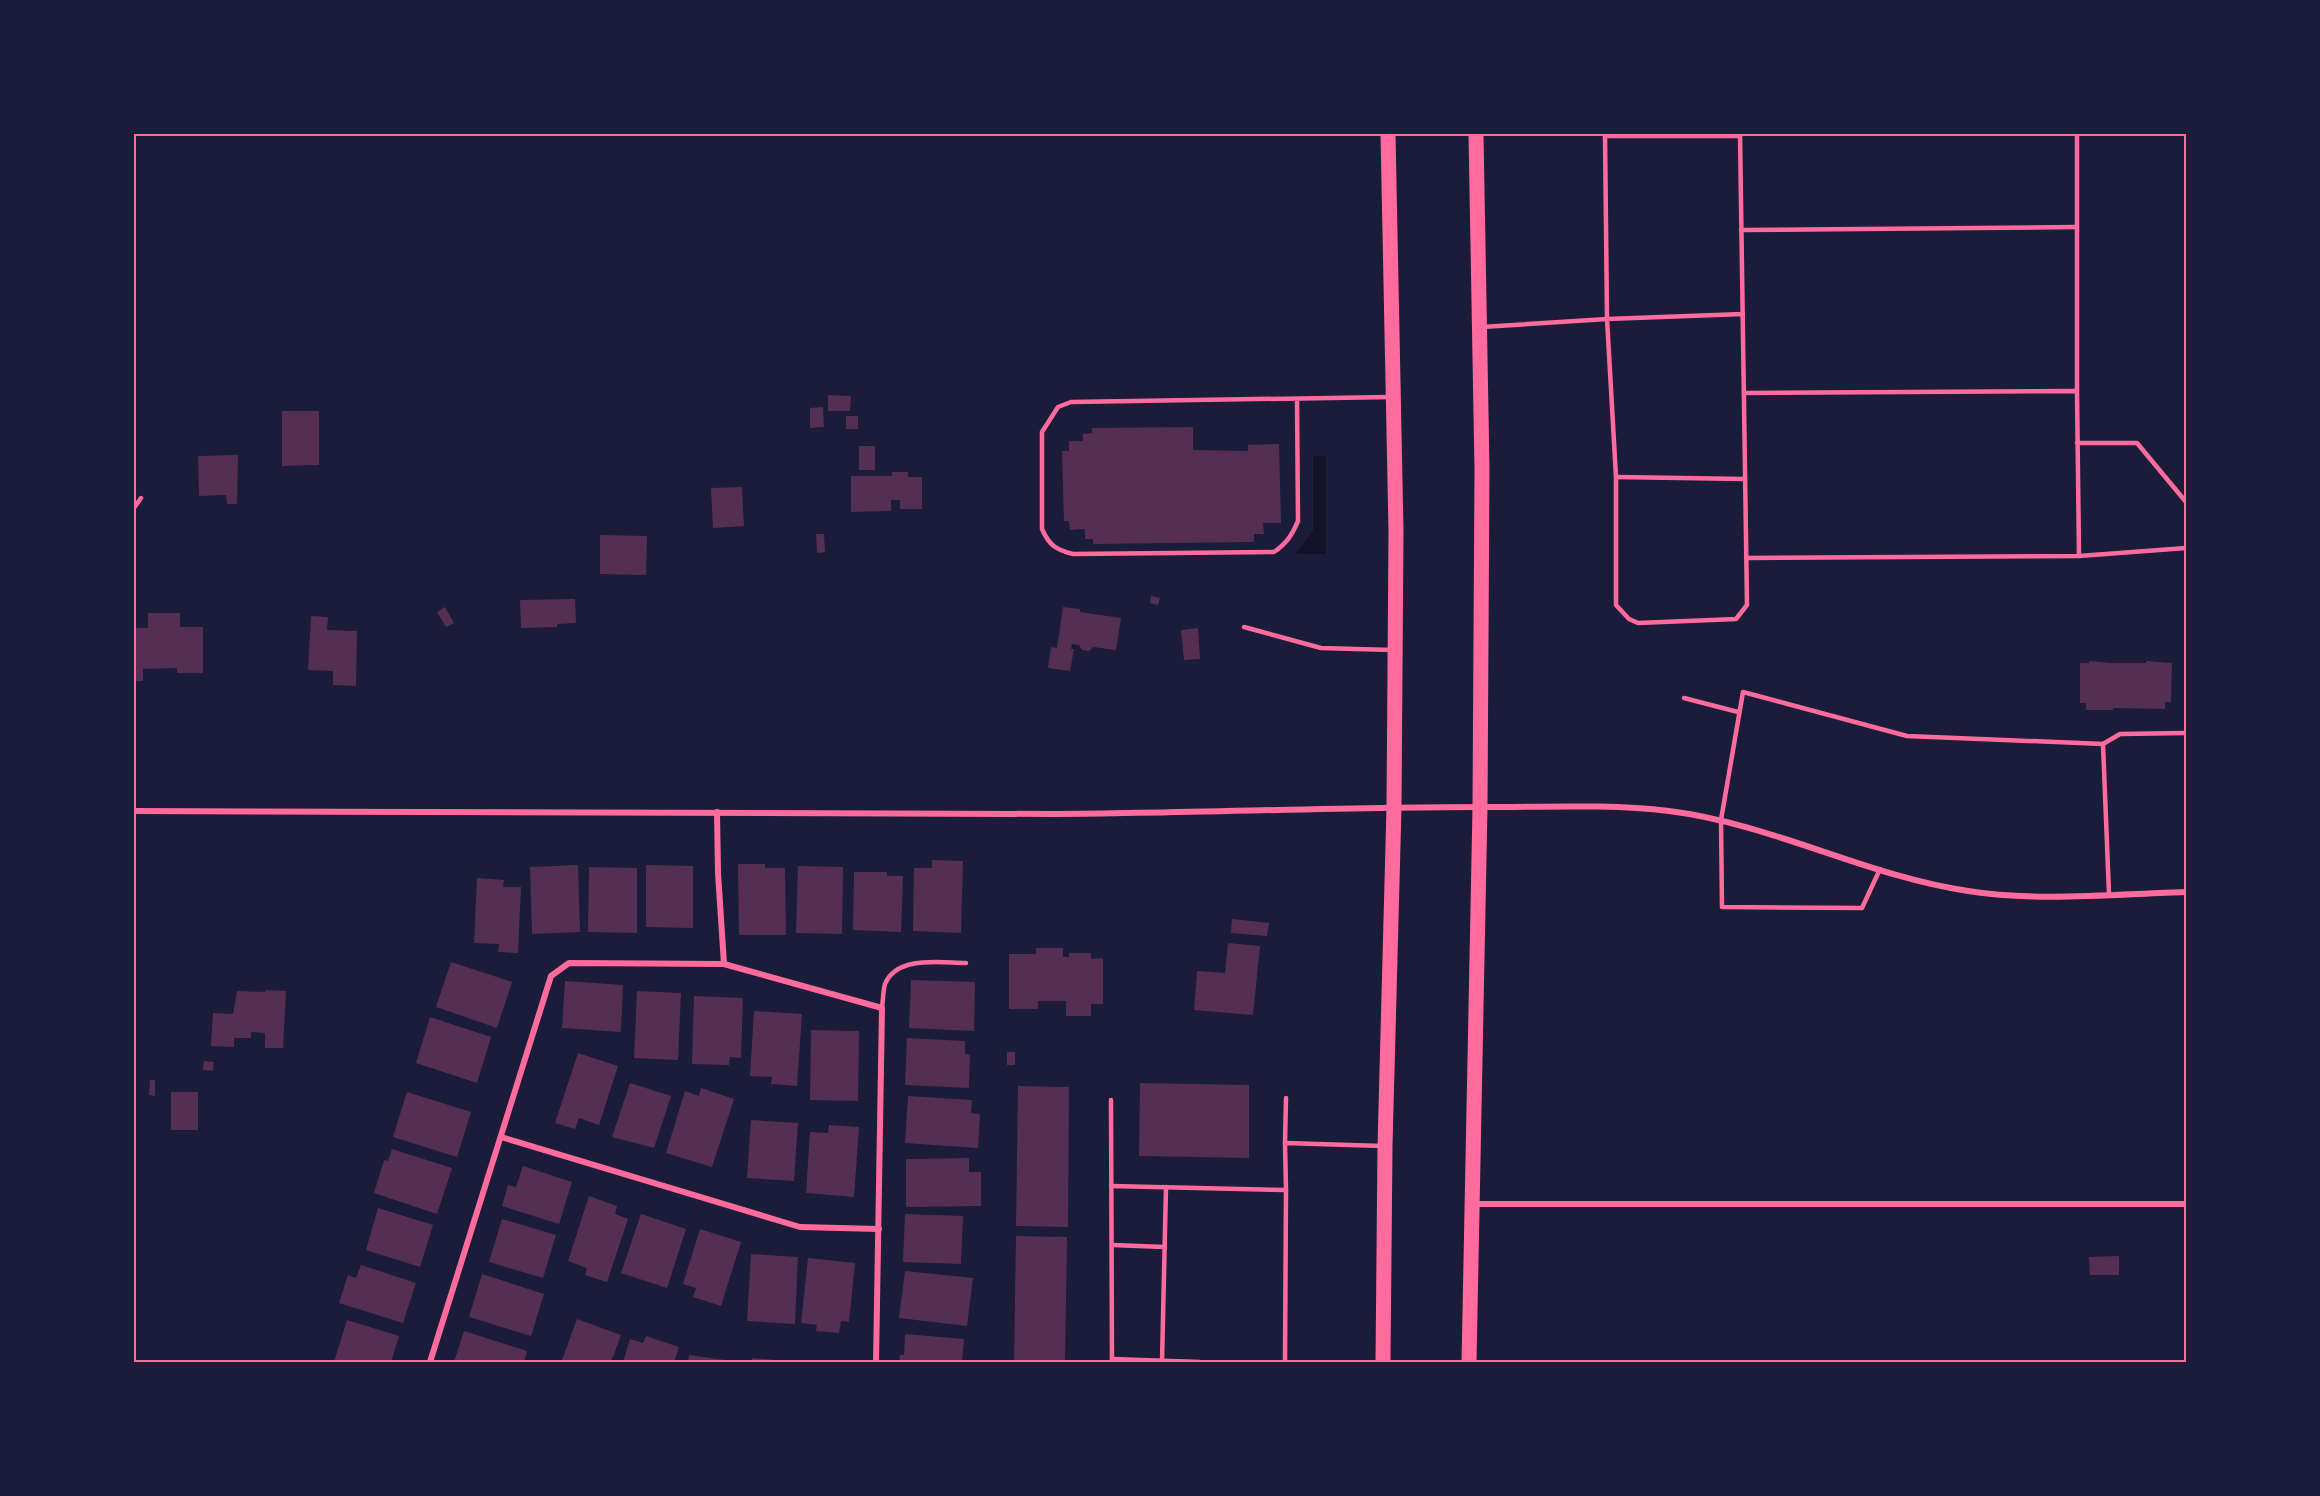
<svg xmlns="http://www.w3.org/2000/svg" width="2320" height="1496" font-family="'Open Sans',sans-serif">
	<style>
		.water { fill: #12122b }
		.building { fill: #542f53 }
		.lines { fill: none; stroke-linecap: round; stroke-linejoin: round }
		.service { stroke: #ff6b9d; stroke-width: 4.5 }
		.minor { stroke: #ff6b9d; stroke-width: 6 }
		.primary { stroke: #ff6b9d; stroke-width: 15 }
		.neatline { fill: none; stroke: #ff6b9d; stroke-width: 2 }
	</style>
	<rect width="100%" height="100%" fill="#1b1b3a"/>
	<path class="water" d="M1313,456H1326V554H1296L1313,531Z"/>
	<g class="building">
		<path d="M828,395L851,396L850,411H828Z"/>
		<path d="M823,407L824,427L810,428V408Z"/>
		<path d="M282,411H319V465L282,466Z"/>
		<rect x="846" y="416" width="12" height="13"/>
		<path d="M1193,427V450L1248,451V445L1279,444L1281,523H1263L1264,534H1254V542L1093,544V539H1085V529L1070,530L1069,521H1064L1062,451H1069V441H1083V434L1092,433V428Z"/>
		<rect x="859" y="446" width="16" height="24"/>
		<path d="M238,455L237,504H227L226,495L199,496L198,456Z"/>
		<path d="M892,472H908V477H922V509H900V500H891V511L851,512V476H892Z"/>
		<path d="M742,487L744,526L713,528L711,488Z"/>
		<path d="M816,534H824L825,552L817,553Z"/>
		<path d="M600,535L647,536L646,575L600,574Z"/>
		<path d="M1151,596L1160,598L1158,605L1150,603Z"/>
		<path d="M575,599L576,623L557,624V627L521,628L520,600Z"/>
		<path d="M445,607L454,623L446,627L437,612Z"/>
		<path d="M1063,607L1080,609V612L1121,618L1116,650L1093,647L1089,651L1082,650L1079,645L1072,644L1071,649H1074L1070,671L1048,668L1051,647L1057,648Z"/>
		<path d="M148,613H180V627H203V673H177V668L143,669V681H134V628H148Z"/>
		<path d="M311,616L328,617L327,630L357,631L356,686L333,685V671L308,670Z"/>
		<path d="M1198,628L1200,659L1184,660L1181,630Z"/>
		<path d="M2089,661L2112,663H2146V661L2172,663L2171,702H2165V709L2113,708V710H2086V703H2080V663H2089Z"/>
		<path d="M932,860L963,861L961,933L913,931L914,868H932Z"/>
		<path d="M738,864H765V868H785L786,935H739Z"/>
		<path d="M578,865L580,932L532,934L530,867Z"/>
		<path d="M646,865L693,866V928L646,927Z"/>
		<path d="M798,866L843,867L842,934L796,933Z"/>
		<path d="M589,867L637,868V933L588,932Z"/>
		<path d="M854,872H887V876H903L901,932L853,930Z"/>
		<path d="M477,878L504,880L503,887H521L518,953L498,952L499,944L474,943Z"/>
		<path d="M1232,919L1269,923L1267,936L1231,933Z"/>
		<path d="M1228,943L1260,946L1253,1015L1194,1010L1197,971L1225,973Z"/>
		<path d="M1036,948H1063V957H1069V953H1091V959L1103,958V1004H1091V1016H1066V1001H1038V1009H1009V954H1036Z"/>
		<path d="M451,962L512,982L497,1028L436,1007Z"/>
		<path d="M911,980L975,982L974,1031L909,1028Z"/>
		<path d="M565,981L623,985L621,1032L562,1028Z"/>
		<path d="M265,990L286,991L283,1048H265V1033L251,1032V1038H234V1047L211,1046L213,1013L233,1014L237,991L265,992Z"/>
		<path d="M637,991L681,993L678,1060L634,1058Z"/>
		<path d="M694,996L743,998L741,1058L730,1057L729,1065L692,1064Z"/>
		<path d="M754,1011L802,1014L797,1086L771,1084L772,1077L750,1076Z"/>
		<path d="M430,1017L491,1037L477,1083L416,1063Z"/>
		<path d="M811,1030L859,1031L858,1101L810,1100Z"/>
		<path d="M907,1038L965,1041V1054L970,1055L969,1088L905,1085Z"/>
		<rect x="1007" y="1052" width="8" height="13"/>
		<path d="M578,1053L618,1066L599,1125L579,1118L575,1129L555,1123Z"/>
		<path d="M204,1061L214,1062L213,1071L203,1070Z"/>
		<path d="M150,1080H155V1096L149,1095Z"/>
		<path d="M630,1083L671,1096L654,1148L612,1137Z"/>
		<path d="M1140,1083L1249,1085V1158L1139,1156Z"/>
		<path d="M1018,1086L1069,1087L1068,1227L1016,1226Z"/>
		<path d="M701,1088L734,1099L712,1167L666,1153L685,1091L699,1096Z"/>
		<rect x="171" y="1092" width="27" height="38"/>
		<path d="M407,1092L471,1112L457,1157L393,1137Z"/>
		<path d="M908,1096L972,1100L971,1113L980,1114L978,1148L905,1143Z"/>
		<path d="M751,1120L798,1123L794,1181L747,1178Z"/>
		<path d="M829,1125L859,1127L854,1197L806,1193L810,1132L828,1133Z"/>
		<path d="M392,1149L452,1168L437,1214L374,1193L384,1160L388,1161Z"/>
		<path d="M969,1158V1172H981V1206L906,1207V1159Z"/>
		<path d="M523,1166L572,1182L559,1224L502,1206L508,1185L516,1187Z"/>
		<path d="M589,1196L617,1206L615,1214L628,1219L607,1282L585,1275L587,1268L568,1261Z"/>
		<path d="M378,1208L433,1225L420,1267L366,1250Z"/>
		<path d="M641,1214L686,1229L667,1288L621,1273Z"/>
		<path d="M905,1214L963,1216L961,1264L903,1262Z"/>
		<path d="M502,1219L556,1235L543,1278L489,1262Z"/>
		<path d="M700,1229L741,1242L721,1306L693,1297L696,1288L683,1284Z"/>
		<path d="M1016,1236L1067,1237L1065,1362H1014Z"/>
		<path d="M751,1254L798,1257L795,1324L747,1321Z"/>
		<path d="M2119,1256V1275H2090L2089,1257Z"/>
		<path d="M808,1258L855,1263L849,1322L841,1321L839,1333L816,1331L817,1325L801,1323Z"/>
		<path d="M361,1265L416,1283L403,1323L339,1303L348,1275L356,1278Z"/>
		<path d="M905,1271L973,1278L967,1326L899,1318Z"/>
		<path d="M482,1274L544,1294L531,1336L469,1317Z"/>
		<path d="M577,1319L621,1335L611,1362H569L562,1360Z"/>
		<path d="M347,1320L399,1336L391,1362H334Z"/>
		<path d="M464,1331L527,1351L524,1362H454Z"/>
		<path d="M905,1334L964,1339L962,1362H899L900,1355H904Z"/>
		<path d="M646,1336L679,1347L674,1362H623L630,1339L643,1343Z"/>
		<path d="M689,1355L732,1361V1362H688Z"/>
		<path d="M752,1358L787,1361V1362H752Z"/>
	</g>
	<g class="lines">
		<g class="service">
			<path d="M1740,134L1747,605L1736,619L1638,623L1629,619L1616,605V477L1607,319L1743,314"/>
			<path d="M2077,134V391"/>
			<path d="M1605,136H1740"/>
			<path d="M1741,230L2077,227"/>
			<path d="M1482,327L1607,319L1605,134"/>
			<path d="M1744,393L2077,391L2079,556L1746,558"/>
			<path d="M1297,399L1298,521C1292,535 1287,543 1274,552L1073,554C1056,550 1049,545 1042,529V432L1058,407L1071,402L1391,397"/>
			<path d="M2077,443H2137L2186,502"/>
			<path d="M1616,477L1745,479"/>
			<path d="M134,508L141,498"/>
			<path d="M2079,556L2186,548"/>
			<path d="M1244,627L1321,648L1392,650"/>
			<path d="M1684,698L1738,712"/>
			<path d="M1880,869L1862,908L1722,907L1721,820L1743,692L1907,736L2103,744"/>
			<path d="M2109,894L2103,744L2120,734L2186,733"/>
			<path d="M882,1008C883,1001 883,991 885,984C897,955 941,963 966,963"/>
			<path d="M1111,1100L1112,1362"/>
			<path d="M1285,1143L1286,1098"/>
			<path d="M1111,1186L1286,1190L1285,1143L1382,1146"/>
			<path d="M1112,1245L1165,1247"/>
			<path d="M1112,1359L1200,1362"/>
			<path d="M1162,1362L1166,1187"/>
			<path d="M1285,1362L1286,1190"/>
		</g>
		<g class="minor">
			<path d="M134,811L1055,814C1199,813 1342,807 1486,807C1547,807 1609,804 1669,811C1773,824 1866,876 1968,891C2037,902 2117,894 2186,892"/>
			<path d="M717,812L718,873L724,964"/>
			<path d="M501,1137L800,1227L879,1229"/>
			<path d="M1473,1204H2186"/>
			<path d="M430,1362L551,976L569,963L724,964L882,1008L876,1362"/>
		</g>
		<g class="primary">
			<path d="M1383,1362L1385,1146L1394,807L1396,531L1388,134"/>
			<path d="M1469,1362L1480,807L1482,469L1476,134"/>
		</g>
	</g>
	<rect width="2320" height="1496" fill="none" stroke="#1b1b3a" stroke-width="270"/>
	<rect x="135" y="135" width="2050" height="1226" class="neatline"/>
</svg>
